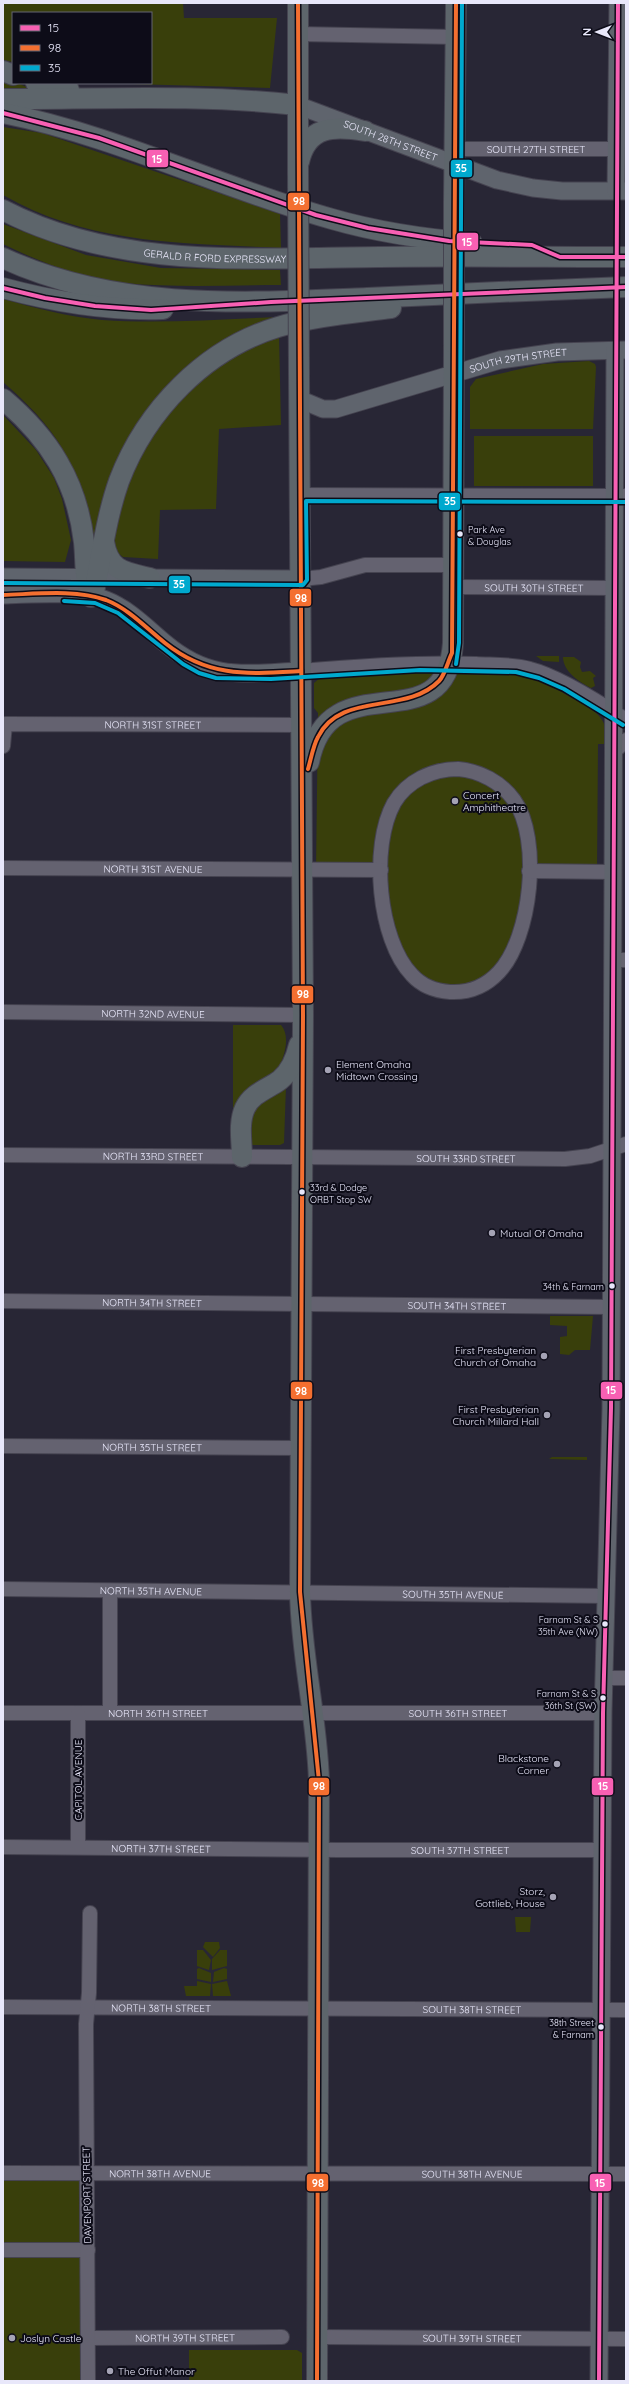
<svg xmlns="http://www.w3.org/2000/svg" width="629" height="2384" font-family="Quicksand,sans-serif">
	<style>
		.green { fill: #393f0b }
		.lines { fill: none; stroke-linecap: round; stroke-linejoin: round }
		.minor-casing { stroke: #454350; stroke-width: 16 }
		.major-casing { stroke: #454350; stroke-width: 19 }
		.highway-casing { stroke: #454350; stroke-width: 22 }
		.minor { stroke: #646270; stroke-width: 14 }
		.major { stroke: #5f646d; stroke-width: 17 }
		.highway { stroke: #5d656b; stroke-width: 20 }
		.highway-bridge-casing { stroke: #454350; stroke-width: 22; stroke-linecap: butt }
		.highway-bridge { stroke: #5d656b; stroke-width: 20 }
		.bus-1-casing { stroke: #0d0c18; stroke-width: 7 }
		.bus-2-casing { stroke: #0d0c18; stroke-width: 7 }
		.bus-3-casing { stroke: #0d0c18; stroke-width: 7 }
		.bus-1 { stroke: #f860b3; stroke-width: 4 }
		.bus-2 { stroke: #f46f30; stroke-width: 4 }
		.bus-3 { stroke: #00a9ce; stroke-width: 4 }
		.bus-dot { fill: #e8e7fa; stroke: #0d0c18; stroke-width: 1.5 }
		.poi-dot { fill: #a5a3b5; stroke: #0d0c18; stroke-width: 1.5 }
		.labels { text-anchor: middle; dominant-baseline: central; stroke-width: 4; stroke-linejoin: round; paint-order: stroke }
		.bus-label { font-size: 9px; fill: #e8e7fa; stroke: #0d0c18; text-anchor: end }
		.street-label { font-size: 10px; fill: #e8e7fa; stroke: #0d0c18 }
		.poi-label { font-size: 10px; fill: #e8e7fa; stroke: #0d0c18; text-anchor: start }
		.line-badge { stroke: #0d0c18; stroke-width: 1.5 }
		.badge-label { font-size: 11px; text-anchor: middle; font-weight: bold; fill: #fff }
	</style>
	<rect width="100%" height="100%" fill="#282635"/>
	<g class="green">
		<path d="M3,3H183L184,18H277L270,88L95,83H151V13H13V62L3,60Z"/>
		<path d="M3,78L35,90L3,88Z"/>
		<path d="M3,127L42,133L280,214L281,248C184,243 90,245 3,195Z"/>
		<path d="M3,224L86,255L161,268L280,270L281,285C229,285 176,288 125,283C84,279 39,262 3,244Z"/>
		<path d="M3,299C35,308 69,317 102,320C161,324 220,319 279,317L164,395L92,548C80,468 64,435 3,382Z"/>
		<path d="M279,335L281,425L219,429L216,509L160,510L158,559L123,557L113,549C115,535 116,518 120,504C135,455 167,403 208,371C228,356 256,346 279,335Z"/>
		<path d="M589,361L595,364L596,367L593,429H470V387L476,379L543,364Z"/>
		<path d="M3,415L36,450L54,478L62,499L71,540L65,562L3,561Z"/>
		<rect x="474" y="436" width="119" height="50"/>
		<path d="M536,656H559V662L543,661Z"/>
		<path d="M563,657H574L581,662L580,667L582,672L590,671L596,676L593,678L595,686L591,688C579,682 563,671 563,657Z"/>
		<path d="M406,672C443,672 483,668 519,675C538,678 557,689 574,699C596,711 608,717 607,744H598L597,872L529,871L525,914L494,977L445,991L401,959L381,870H316L318,713L314,708V683L321,677Z"/>
		<path d="M233,1025H281C303,1050 247,1122 233,1144Z"/>
		<path d="M286,1086L284,1143L280,1145H253L251,1144L245,1114Z"/>
		<path d="M550,1316H593L590,1350H575L569,1355L560,1354V1337L567,1336V1326L550,1325Z"/>
		<path d="M552,1457H587V1460L549,1459Z"/>
		<path d="M515,1917H531L530,1932H516Z"/>
		<path d="M205,1942H219L220,1948L213,1957L203,1947Z"/>
		<path d="M197,1950H203L211,1960L209,1970L197,1966Z"/>
		<path d="M220,1950H227V1966L212,1970V1959Z"/>
		<path d="M199,1968L211,1973V1982L197,1979V1969Z"/>
		<path d="M224,1968L227,1969V1979L213,1982L214,1972Z"/>
		<path d="M197,1981L211,1984L210,1996H186L184,1986H197Z"/>
		<path d="M227,1981L231,1996H213L212,1984Z"/>
		<path d="M3,2181H80L83,2185L82,2381H3Z"/>
		<path d="M189,2350H297L302,2353V2381H189Z"/>
	</g>
	<g class="lines">
		<g class="minor-casing">
			<g id="minor">
				<path d="M298,34L456,37"/>
				<path id="s1" d="M455,149H616"/>
				<path d="M300,495L626,496"/>
				<path d="M301,579L321,577L365,565H453"/>
				<path id="s2" d="M453,587L614,588"/>
				<path d="M301,671C359,666 417,662 476,664C494,665 513,664 530,669C558,676 602,704 626,720"/>
				<path id="s3" d="M3,746L5,724L302,725"/>
				<path d="M614,752L626,740"/>
				<path d="M458,769C480,771 501,782 514,800C542,839 531,938 499,972C486,986 469,993 450,992C436,991 422,986 412,975C378,940 370,846 394,803C407,781 432,769 458,769Z"/>
				<path id="s4" d="M3,868L381,870"/>
				<path d="M529,871L614,872"/>
				<path d="M613,960H626"/>
				<path id="s5" d="M3,1012L303,1015"/>
				<path id="s6" d="M3,1155L565,1159L590,1156L626,1144"/>
				<path id="s7" d="M3,1301L611,1307"/>
				<path id="s8" d="M3,1446L301,1448"/>
				<path id="s9" d="M3,1589L606,1596"/>
				<path d="M110,1591V1713"/>
				<path d="M603,1678H626"/>
				<path id="s10" d="M3,1713H603"/>
				<path d="M78,1713V1847"/>
				<path id="s11" d="M3,1847L339,1850H601"/>
				<path id="s12" d="M3,2007L626,2010"/>
				<path id="s13" d="M3,2173L626,2174"/>
				<path d="M3,2250H88"/>
				<path id="s14" d="M317,2337L626,2339"/>
				<path id="s15" d="M88,2338L282,2337"/>
				<path d="M88,2381L86,2024L89,1993L90,1913"/>
			</g>
		</g>
		<g class="major-casing">
			<g id="major">
				<path id="s16" d="M297,105L497,180L533,188L562,191H626"/>
				<path d="M616,191L618,3"/>
				<path id="s17" d="M299,399L323,409H336L500,360L557,352L626,350"/>
				<path d="M3,577L301,579"/>
				<path d="M3,595C30,594 82,591 106,600C129,609 147,628 165,643C211,682 246,673 301,671"/>
				<path d="M599,2381L603,1713L611,1408L615,350"/>
			</g>
		</g>
		<g class="highway-casing">
			<g id="highway">
				<path d="M3,71L13,75"/>
				<path d="M36,83L69,90"/>
				<path d="M3,99C101,99 200,94 297,105"/>
				<path d="M3,113C117,136 221,188 332,219C377,232 424,239 472,243"/>
				<path d="M299,162C307,125 335,126 365,131"/>
				<path d="M298,169V3"/>
				<path d="M454,201L456,3"/>
				<path id="s18" d="M3,210C118,270 253,258 379,257C461,256 544,257 626,257"/>
				<path d="M3,258C118,311 244,303 367,298C453,294 540,290 626,287"/>
				<path d="M3,288C55,302 109,311 163,309"/>
				<path d="M299,374L303,1015L300,1592C301,1656 317,1717 319,1781L317,2381"/>
				<path d="M3,399C49,438 77,481 84,542C86,561 84,577 91,596"/>
				<path d="M104,542C109,571 124,572 150,578"/>
				<path d="M91,597L95,587C102,552 107,515 119,481C146,410 205,349 278,327C315,316 354,313 391,308"/>
				<path d="M309,762C329,658 446,747 453,643L454,344"/>
				<path d="M242,1157C242,1142 238,1123 245,1108C252,1093 268,1089 280,1080C291,1071 296,1058 299,1045"/>
			</g>
		</g>
		<use href="#minor" class="minor"/>
		<use href="#major" class="major"/>
		<use href="#highway" class="highway"/>
		<g class="highway-bridge-casing">
			<g id="highway-bridge">
				<path d="M298,169L299,374"/>
				<path d="M454,344V201"/>
			</g>
		</g>
		<use href="#highway-bridge" class="highway-bridge"/>
		<g class="bus-1-casing">
			<g id="bus-1">
				<path d="M3,113L99,138L316,215L368,228L449,241L532,245L560,257H626"/>
				<path d="M3,288L45,298L95,306L151,310L271,302L626,287"/>
				<path d="M599,2381L603,1713L611,1408L618,3"/>
			</g>
		</g>
		<g class="bus-2-casing">
			<g id="bus-2">
				<path d="M298,3L303,1015L300,1592L319,1781L317,2381"/>
				<path d="M3,595C36,594 75,589 106,600C129,609 146,628 165,643C209,678 248,674 301,671"/>
				<path d="M308,769C311,759 313,746 318,737C340,691 406,715 439,681C445,675 448,661 452,653L456,3"/>
			</g>
		</g>
		<g class="bus-3-casing">
			<g id="bus-3">
				<path d="M3,583L303,585L307,580L306,501L626,502"/>
				<path d="M64,601L95,603L118,613L183,664L199,673L216,678L271,679L420,670L516,672L539,678L564,689L623,725"/>
				<path d="M456,664L459,643L462,3"/>
			</g>
		</g>
		<use href="#bus-1" class="bus-1"/>
		<use href="#bus-2" class="bus-2"/>
		<use href="#bus-3" class="bus-3"/>
	</g>
	<g class="bus-dot">
		<circle cx="460" cy="534" r="3.5"/>
		<circle cx="302" cy="1192" r="3.5"/>
		<circle cx="612" cy="1286" r="3.5"/>
		<circle cx="605" cy="1624" r="3.5"/>
		<circle cx="603" cy="1698" r="3.5"/>
		<circle cx="601" cy="2027" r="3.5"/>
	</g>
	<g class="poi-dot">
		<circle cx="455" cy="801" r="4"/>
		<circle cx="328" cy="1070" r="4"/>
		<circle cx="492" cy="1233" r="4"/>
		<circle cx="544" cy="1356" r="4"/>
		<circle cx="547" cy="1415" r="4"/>
		<circle cx="557" cy="1764" r="4"/>
		<circle cx="553" cy="1897" r="4"/>
		<circle cx="12" cy="2338" r="4"/>
		<circle cx="110" cy="2371" r="4"/>
	</g>
	<g class="labels">
		<g class="bus-label">
			<text x="468" y="529" text-anchor="start">Park Ave<tspan x="468" dy="12">&amp; Douglas</tspan></text>
			<text x="310" y="1187" text-anchor="start">33rd &amp; Dodge<tspan x="310" dy="12">ORBT Stop SW</tspan></text>
			<text x="604" y="1286">34th &amp; Farnam</text>
			<text x="598" y="1619">Farnam St &amp; S<tspan x="598" dy="12">35th Ave (NW)</tspan></text>
			<text x="596" y="1693">Farnam St &amp; S<tspan x="596" dy="12">36th St (SW)</tspan></text>
			<text x="594" y="2022">38th Street<tspan x="594" dy="12">&amp; Farnam</tspan></text>
		</g>
		<g class="street-label">
			<text stroke="none"><textPath href="#s16" startOffset="100">SOUTH 28TH STREET</textPath></text>
			<text stroke="none"><textPath href="#s1" startOffset="81">SOUTH 27TH STREET</textPath></text>
			<text stroke="none"><textPath href="#s18" startOffset="219">GERALD R FORD EXPRESSWAY</textPath></text>
			<text stroke="none"><textPath href="#s17" startOffset="228">SOUTH 29TH STREET</textPath></text>
			<text stroke="none"><textPath href="#s2" startOffset="81">SOUTH 30TH STREET</textPath></text>
			<text stroke="none"><textPath href="#s3" startOffset="170">NORTH 31ST STREET</textPath></text>
			<text stroke="none"><textPath href="#s4" startOffset="150">NORTH 31ST AVENUE</textPath></text>
			<text stroke="none"><textPath href="#s5" startOffset="150">NORTH 32ND AVENUE</textPath></text>
			<text stroke="none"><textPath href="#s6" startOffset="150">NORTH 33RD STREET</textPath></text>
			<text stroke="none"><textPath href="#s6" startOffset="463">SOUTH 33RD STREET</textPath></text>
			<text stroke="none"><textPath href="#s7" startOffset="149">NORTH 34TH STREET</textPath></text>
			<text stroke="none"><textPath href="#s7" startOffset="454">SOUTH 34TH STREET</textPath></text>
			<text stroke="none"><textPath href="#s8" startOffset="149">NORTH 35TH STREET</textPath></text>
			<text stroke="none"><textPath href="#s9" startOffset="148">NORTH 35TH AVENUE</textPath></text>
			<text stroke="none"><textPath href="#s9" startOffset="450">SOUTH 35TH AVENUE</textPath></text>
			<text stroke="none"><textPath href="#s10" startOffset="155">NORTH 36TH STREET</textPath></text>
			<text stroke="none"><textPath href="#s10" startOffset="455">SOUTH 36TH STREET</textPath></text>
			<text transform="translate(78 1780) rotate(-90)">CAPITOL AVENUE</text>
			<text stroke="none"><textPath href="#s11" startOffset="158">NORTH 37TH STREET</textPath></text>
			<text stroke="none"><textPath href="#s11" startOffset="457">SOUTH 37TH STREET</textPath></text>
			<text stroke="none"><textPath href="#s12" startOffset="158">NORTH 38TH STREET</textPath></text>
			<text stroke="none"><textPath href="#s12" startOffset="469">SOUTH 38TH STREET</textPath></text>
			<text stroke="none"><textPath href="#s13" startOffset="157">NORTH 38TH AVENUE</textPath></text>
			<text stroke="none"><textPath href="#s13" startOffset="469">SOUTH 38TH AVENUE</textPath></text>
			<text transform="translate(87 2195) rotate(-91)">DAVENPORT STREET</text>
			<text stroke="none"><textPath href="#s15" startOffset="97">NORTH 39TH STREET</textPath></text>
			<text stroke="none"><textPath href="#s14" startOffset="155">SOUTH 39TH STREET</textPath></text>
		</g>
		<g class="poi-label">
			<text x="463" y="795">Concert<tspan x="463" dy="12">Amphitheatre</tspan></text>
			<text x="336" y="1064">Element Omaha<tspan x="336" dy="12">Midtown Crossing</tspan></text>
			<text x="500" y="1233">Mutual Of Omaha</text>
			<text x="536" y="1350" text-anchor="end">First Presbyterian<tspan x="536" dy="12">Church of Omaha</tspan></text>
			<text x="539" y="1409" text-anchor="end">First Presbyterian<tspan x="539" dy="12">Church Millard Hall</tspan></text>
			<text x="549" y="1758" text-anchor="end">Blackstone<tspan x="549" dy="12">Corner</tspan></text>
			<text x="545" y="1891" text-anchor="end">Storz,<tspan x="545" dy="12">Gottlieb, House</tspan></text>
			<text x="20" y="2338">Joslyn Castle</text>
			<text x="118" y="2371">The Offut Manor</text>
		</g>
	</g>
	<g class="line-badge">
		<rect x="146" y="149" width="23" height="19" rx="4" fill="#f860b3"/>
		<rect x="450" y="159" width="23" height="19" rx="4" fill="#00a9ce"/>
		<rect x="287" y="192" width="23" height="19" rx="4" fill="#f46f30"/>
		<rect x="456" y="232" width="23" height="19" rx="4" fill="#f860b3"/>
		<rect x="438" y="492" width="23" height="19" rx="4" fill="#00a9ce"/>
		<rect x="168" y="575" width="23" height="19" rx="4" fill="#00a9ce"/>
		<rect x="289" y="588" width="23" height="19" rx="4" fill="#f46f30"/>
		<rect x="291" y="985" width="23" height="19" rx="4" fill="#f46f30"/>
		<rect x="600" y="1381" width="23" height="19" rx="4" fill="#f860b3"/>
		<rect x="290" y="1381" width="23" height="19" rx="4" fill="#f46f30"/>
		<rect x="308" y="1777" width="22" height="19" rx="4" fill="#f46f30"/>
		<rect x="591" y="1777" width="23" height="19" rx="4" fill="#f860b3"/>
		<rect x="306" y="2173" width="23" height="19" rx="4" fill="#f46f30"/>
		<rect x="589" y="2173" width="23" height="19" rx="4" fill="#f860b3"/>
	</g>
	<g class="badge-label">
		<text x="157" y="163">15</text>
		<text x="461" y="172">35</text>
		<text x="299" y="205">98</text>
		<text x="467" y="246">15</text>
		<text x="450" y="505">35</text>
		<text x="179" y="588">35</text>
		<text x="301" y="602">98</text>
		<text x="303" y="998">98</text>
		<text x="611" y="1394">15</text>
		<text x="301" y="1395">98</text>
		<text x="319" y="1790">98</text>
		<text x="603" y="1790">15</text>
		<text x="318" y="2187">98</text>
		<text x="600" y="2187">15</text>
	</g>
	<rect width="629" height="2384" fill="none" stroke="#e8e7fa" stroke-width="8"/>
	<rect x="12" y="12" width="140" height="72" fill="#0d0c18" stroke="#656472"/>
	<rect x="20" y="25" width="20" height="6" fill="#f860b3" stroke="#656472"/>
	<text x="48" y="32" font-size="12" fill="#e8e7fa">15</text>
	<rect x="20" y="45" width="20" height="6" fill="#f46f30" stroke="#656472"/>
	<text x="48" y="52" font-size="12" fill="#e8e7fa">98</text>
	<rect x="20" y="65" width="20" height="6" fill="#00a9ce" stroke="#656472"/>
	<text x="48" y="72" font-size="12" fill="#e8e7fa">35</text>
	<g transform="translate(597 32) rotate(270)" stroke="#0d0c18" stroke-width="3" paint-order="stroke">
	<path d="M0-3L7 15L0 10L-7 15Z" fill="#e8e7fa"/>
	<text y="-6" font-size="11" font-weight="bold" text-anchor="middle" fill="#e8e7fa">N</text>
	</g>
</svg>
